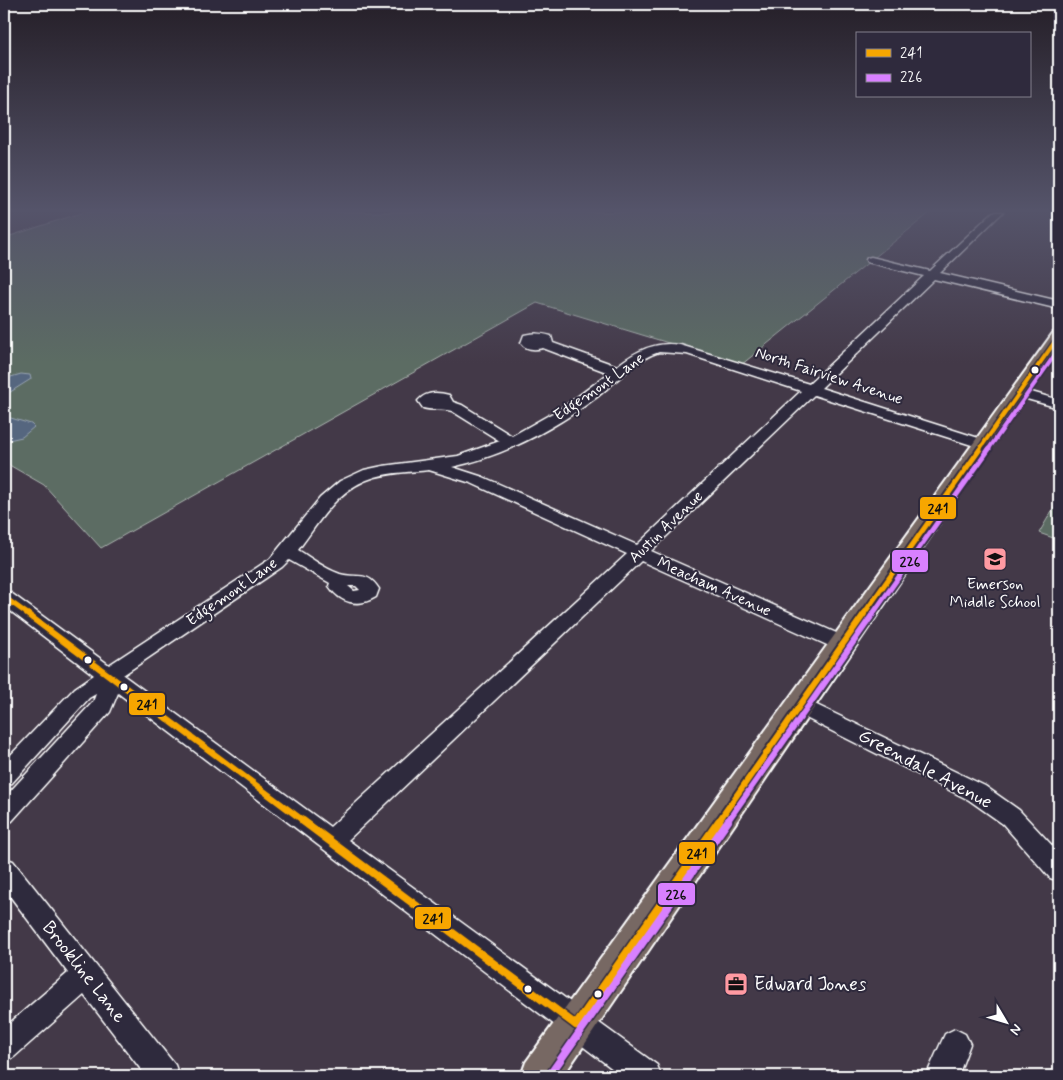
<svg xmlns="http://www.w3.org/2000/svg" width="1063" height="1080" font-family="Mynerve,sans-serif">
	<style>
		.green { fill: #5b6c63; stroke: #adb6b1 }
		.water { fill: #54667f; stroke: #98a3b2 }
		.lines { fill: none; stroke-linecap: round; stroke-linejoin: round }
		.minor-casing { stroke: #fff; stroke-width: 3 }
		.major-casing { stroke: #fff; stroke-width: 4 }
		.minor { fill: #2f2a3d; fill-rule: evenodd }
		.major { fill: #776864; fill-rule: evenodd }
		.bus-1-far3-casing { stroke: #2f2a3d; stroke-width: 7 }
		.bus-1-far2-casing { stroke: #2f2a3d; stroke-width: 9 }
		.bus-1-far1-casing { stroke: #2f2a3d; stroke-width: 10 }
		.bus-1-casing { stroke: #2f2a3d; stroke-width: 11 }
		.bus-2-far3-casing { stroke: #2f2a3d; stroke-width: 7 }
		.bus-2-far2-casing { stroke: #2f2a3d; stroke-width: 9 }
		.bus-2-far1-casing { stroke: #2f2a3d; stroke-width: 10 }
		.bus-2-casing { stroke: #2f2a3d; stroke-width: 11 }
		.bus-1-far3 { stroke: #f7a600; stroke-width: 4 }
		.bus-1-far2 { stroke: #f7a600; stroke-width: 5 }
		.bus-1-far1 { stroke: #f7a600; stroke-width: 6 }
		.bus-1 { stroke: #f7a600; stroke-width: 8 }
		.bus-2-far3 { stroke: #d880ff; stroke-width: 4 }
		.bus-2-far2 { stroke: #d880ff; stroke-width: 5 }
		.bus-2-far1 { stroke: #d880ff; stroke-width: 6 }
		.bus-2 { stroke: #d880ff; stroke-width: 8 }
		.bus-dot { fill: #fff; stroke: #2f2a3d; stroke-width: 2 }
		.labels { text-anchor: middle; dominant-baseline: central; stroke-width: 4; stroke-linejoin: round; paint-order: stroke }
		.street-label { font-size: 16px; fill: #fff; stroke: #2f2a3d }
		.poi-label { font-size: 16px; fill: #fff; stroke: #2f2a3d }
		.near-street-label { font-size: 19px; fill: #fff; stroke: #2f2a3d }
		.near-poi-label { font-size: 19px; fill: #fff; stroke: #2f2a3d; text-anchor: start }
		.line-badge { stroke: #2f2a3d; stroke-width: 2 }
		.pale-badge-label { font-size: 14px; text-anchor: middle; font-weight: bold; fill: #111 }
	</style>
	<rect width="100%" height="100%" fill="#433948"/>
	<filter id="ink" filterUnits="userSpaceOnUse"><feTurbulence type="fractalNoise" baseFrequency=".02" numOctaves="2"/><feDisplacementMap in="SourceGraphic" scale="10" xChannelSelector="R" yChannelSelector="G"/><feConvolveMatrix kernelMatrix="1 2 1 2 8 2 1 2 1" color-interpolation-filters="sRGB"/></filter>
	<g filter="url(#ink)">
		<g class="green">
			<path d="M84,212H931L741,365L537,303L101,548L44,485L4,462V238Z"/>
			<path d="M1057,502L1059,503V540L1039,533Z"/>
		</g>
		<g class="water">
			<path d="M21,374L30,375L31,379L4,396V379Z"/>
			<path d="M4,416L31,424L34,427L22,437L4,441Z"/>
		</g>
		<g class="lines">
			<g class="minor-casing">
				<g id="minor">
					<path d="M993,212H1003L940,273L1059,301V309L934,279L821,388L988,441L991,444L988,447H978L814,395L651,551L850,639L853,644L850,649L843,651L836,649L641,561L348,840L657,1065L661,1076H622L118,693L110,712L12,821L4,824V798L93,702L96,694L89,698L12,783L4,786V762L75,688L94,675L4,606V591L11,593L109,665L270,559L320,498L340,481L364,470L383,466L458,456L500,441L452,411C442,408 433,411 423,408L418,401C426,391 438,392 449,395L453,402L462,405L512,436L565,406L609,373L543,348C535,350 526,350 521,343L524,335C535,333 540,333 551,336L553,343L617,366C636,351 655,341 680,345L809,384L924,276L867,262L866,260L867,258L871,257L930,271ZM659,352L687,354L801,391L637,545L483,477L452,467C504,456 554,429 597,397C617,382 634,360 659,352ZM429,470L471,483L627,554L330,827L123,675L282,567L289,560L330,583L329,586C340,603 358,608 376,597L379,589C367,570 357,579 340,574C325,569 311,558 298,550C320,521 337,488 375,477C393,472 411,472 429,470ZM348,586H356L360,590L354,591Z"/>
					<path d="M1021,389L1059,400V408L1016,396L1014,393L1016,390Z"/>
					<path d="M800,697L985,786L1019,810L1059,853V881L1050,878L1003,824L969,800L792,711L789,705L792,699Z"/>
					<path d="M4,858L13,861L175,1065L179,1076H146L84,995L14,1057L4,1062V1028L68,973L4,888Z"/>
					<path d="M955,1029L965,1034L970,1044L958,1076H926L945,1034Z"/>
				</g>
			</g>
			<g class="major-casing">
				<path id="major" d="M1059,331V348L563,1076H521L526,1062L1053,333Z"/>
			</g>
			<use href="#minor" class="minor"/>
			<use href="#major" class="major"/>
			<g class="bus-1-far3-casing">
				<path id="bus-1-far3" d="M979,450L1059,336"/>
			</g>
			<g class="bus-1-far2-casing">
				<g id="bus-1-far2">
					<path d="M4,597L29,615"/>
					<path d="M863,615L980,449"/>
				</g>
			</g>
			<g class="bus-1-far1-casing">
				<g id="bus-1-far1">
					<path d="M27,614L305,822"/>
					<path d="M718,822L864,614"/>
				</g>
			</g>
			<g class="bus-1-casing">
				<g id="bus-1">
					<path d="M303,821L576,1025"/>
					<path d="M576,1025L719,821"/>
				</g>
			</g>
			<g class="bus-2-far3-casing">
				<path id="bus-2-far3" d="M988,450L1059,349"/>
			</g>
			<g class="bus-2-far2-casing">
				<path id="bus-2-far2" d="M872,615L989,449"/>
			</g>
			<g class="bus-2-far1-casing">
				<path id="bus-2-far1" d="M727,822L873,614"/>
			</g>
			<g class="bus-2-casing">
				<path id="bus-2" d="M549,1076L728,821"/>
			</g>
			<use href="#bus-1-far3" class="bus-1-far3"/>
			<use href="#bus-1-far2" class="bus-1-far2"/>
			<use href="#bus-1-far1" class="bus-1-far1"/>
			<use href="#bus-1" class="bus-1"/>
			<use href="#bus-2-far3" class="bus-2-far3"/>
			<use href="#bus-2-far2" class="bus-2-far2"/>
			<use href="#bus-2-far1" class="bus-2-far1"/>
			<use href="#bus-2" class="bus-2"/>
		</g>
	</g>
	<linearGradient id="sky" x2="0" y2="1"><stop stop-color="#251f28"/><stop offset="0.58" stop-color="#55546a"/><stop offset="1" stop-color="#55546a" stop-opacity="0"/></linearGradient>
	<rect width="1063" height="363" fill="url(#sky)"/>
	<defs>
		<g id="school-square" transform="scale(1.25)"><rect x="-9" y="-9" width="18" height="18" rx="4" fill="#ff9aa2" stroke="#2f2a3d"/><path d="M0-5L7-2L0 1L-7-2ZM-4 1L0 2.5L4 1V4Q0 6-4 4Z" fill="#111"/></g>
		<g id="office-square" transform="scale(1.25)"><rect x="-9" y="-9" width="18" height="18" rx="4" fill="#ff9aa2" stroke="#2f2a3d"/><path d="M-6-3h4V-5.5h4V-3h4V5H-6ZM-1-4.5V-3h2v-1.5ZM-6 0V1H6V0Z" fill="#111"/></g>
	</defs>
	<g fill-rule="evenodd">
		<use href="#school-square" x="995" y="559"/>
		<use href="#office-square" x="736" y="984"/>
	</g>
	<g class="bus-dot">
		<circle cx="1035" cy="370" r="4.5"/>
		<circle cx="88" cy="660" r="4.5"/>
		<circle cx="124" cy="687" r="4.5"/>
		<circle cx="528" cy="989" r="4.5"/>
		<circle cx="598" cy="994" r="4.5"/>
	</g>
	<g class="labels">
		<g class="street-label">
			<text transform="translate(829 376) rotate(18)">North Fairview Avenue</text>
			<text transform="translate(599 387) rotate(-35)">Edgemont Lane</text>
			<text transform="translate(666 527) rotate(-44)">Austin Avenue</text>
			<text transform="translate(714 587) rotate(24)">Meacham Avenue</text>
			<text transform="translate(232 592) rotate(-35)">Edgemont Lane</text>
		</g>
		<g class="poi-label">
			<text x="995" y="584">Emerson<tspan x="995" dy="18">Middle School</tspan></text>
		</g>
		<g class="near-street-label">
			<text transform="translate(925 769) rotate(28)">Greendale Avenue</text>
			<text transform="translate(84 972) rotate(52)">Brookline Lane</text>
		</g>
		<g class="near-poi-label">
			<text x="754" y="984">Edward Jones</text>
		</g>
	</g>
	<g class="line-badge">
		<rect x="919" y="496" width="38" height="24" rx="5" fill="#f7a600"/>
		<rect x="891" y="549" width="38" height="24" rx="5" fill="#d880ff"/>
		<rect x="128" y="692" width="38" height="24" rx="5" fill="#f7a600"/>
		<rect x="678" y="841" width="38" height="24" rx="5" fill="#f7a600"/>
		<rect x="657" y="882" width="39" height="24" rx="5" fill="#d880ff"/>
		<rect x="414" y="906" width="38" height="24" rx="5" fill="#f7a600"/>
	</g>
	<g class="pale-badge-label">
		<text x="938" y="513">241</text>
		<text x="910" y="566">226</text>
		<text x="147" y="709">241</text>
		<text x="697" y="858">241</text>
		<text x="676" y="899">226</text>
		<text x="433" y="923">241</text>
	</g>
	<rect width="1063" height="1080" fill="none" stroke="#2f2a3d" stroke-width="20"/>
	<rect x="10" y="10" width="1043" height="1060" fill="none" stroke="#fff" stroke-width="2" filter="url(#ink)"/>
	<rect x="856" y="32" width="175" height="65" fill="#2f2a3d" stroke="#827f8b"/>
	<rect x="866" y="49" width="25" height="8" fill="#f7a600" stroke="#827f8b"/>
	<text x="900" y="58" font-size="15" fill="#ffffff">241</text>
	<rect x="866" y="74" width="25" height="8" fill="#d880ff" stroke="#827f8b"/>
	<text x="900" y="82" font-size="15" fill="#ffffff">226</text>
	<g transform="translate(1006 1022) rotate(128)" stroke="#2f2a3d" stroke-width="4" paint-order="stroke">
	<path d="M0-4L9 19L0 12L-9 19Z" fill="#ffffff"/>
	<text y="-8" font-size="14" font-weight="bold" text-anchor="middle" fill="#ffffff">N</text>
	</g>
</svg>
